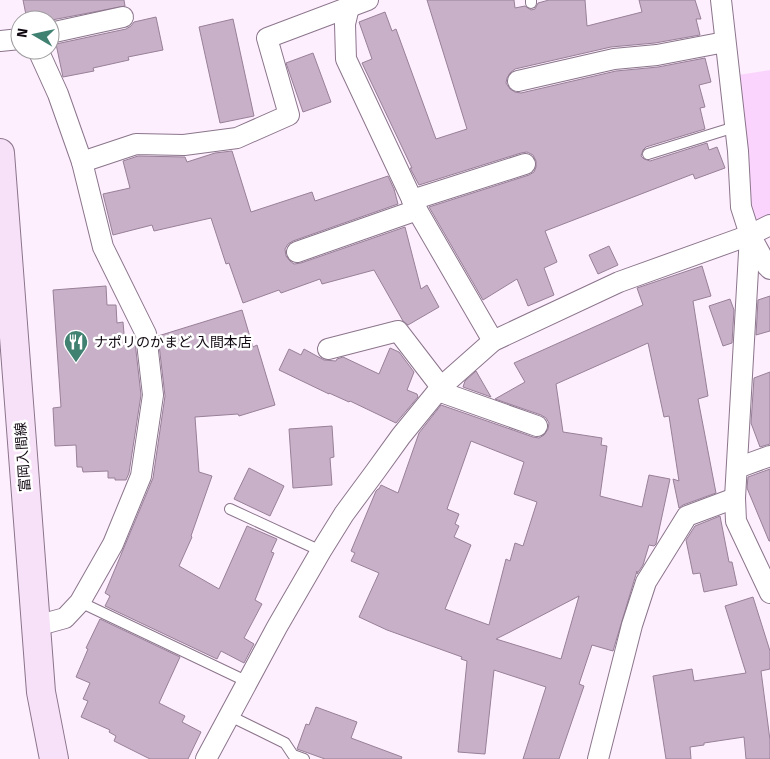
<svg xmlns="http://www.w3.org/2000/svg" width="770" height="759" font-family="'Fira Sans','Noto Sans JP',sans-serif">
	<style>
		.green { fill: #fbd4fd }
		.building { fill: #c7b0c8; stroke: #988198; fill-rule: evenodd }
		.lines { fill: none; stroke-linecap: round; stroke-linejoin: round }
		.service-casing { stroke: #8b758c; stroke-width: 12 }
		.minor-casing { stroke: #8b758c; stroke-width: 22 }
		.secondary-casing { stroke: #8b758c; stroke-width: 30 }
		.service { stroke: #fff; stroke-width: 10 }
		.minor { stroke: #fff; stroke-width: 20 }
		.secondary { stroke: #f7e1f8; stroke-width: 28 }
		.labels { text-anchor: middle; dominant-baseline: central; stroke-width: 5; stroke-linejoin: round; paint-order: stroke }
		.poi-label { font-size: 14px; fill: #100810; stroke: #fff; text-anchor: start }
		.street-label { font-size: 14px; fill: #100810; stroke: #fff }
	</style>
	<rect width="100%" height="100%" fill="#feeffe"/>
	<path class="green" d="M770,70V214L759,220L751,218L738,75Z"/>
	<g class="building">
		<path d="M23,0H124L125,6L52,20H27Z"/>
		<path d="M427,0H514L515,8L525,6L531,10L535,9L538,3L549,0H585L587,26L642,12L639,0H695L701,19H696L700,35L655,43L611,47L515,69L510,73L507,78L506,83L510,89L515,92L521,93L616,71L658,67L705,58L711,82L699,85L705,107L700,108L705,129L646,147L643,150L641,156L644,159L650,161L707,143L709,150L717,147L725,168L695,179L693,174L545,231L557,262L544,268L554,295L528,306L517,279L483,300L429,207L529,175L534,172L536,167V161L533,155L527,152L521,153L419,185L410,168H412L362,63L372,59L359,22L385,12L392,31L396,29L436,139L467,129Z"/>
		<path d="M156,17L163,50L128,57L129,60L93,68L94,71L63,77L56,44L126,29L131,26L134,22Z"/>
		<path d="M233,19L254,116L220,123L199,27Z"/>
		<path d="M313,53L331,102L303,112L286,63Z"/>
		<path d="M232,151L251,212L312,192L315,201L388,176L394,189L398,204L293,241L288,244L285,249L286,256L290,261L294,264L301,263L405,227L421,289L427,285L439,307L408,325L403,321L374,270L322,284L320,279L281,293L279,290L243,303L229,263L226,264L211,218L154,231L152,225L113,235L103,194L130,188L123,161L138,156L185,157L187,162L215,153Z"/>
		<path d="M609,246L618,265L598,274L589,255Z"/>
		<path d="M702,266L711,296L693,301L708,396L698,399L716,493L683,505L679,508L673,479L679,481L669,416L664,417L648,343L556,384L563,432L602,438L601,445L607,446L600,496L642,507L649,475L670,479L656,544L654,546L649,545L643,565L637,574V571L613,651L592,645L579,684L584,686L559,759H523L546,687L494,670L485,754L458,752L467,661L461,659L462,657L387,630L359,617L379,573L351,561L355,553L351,551L376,491L378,489H379L381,485L398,493L419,433L441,405L533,437L539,438L544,435L548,429L549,423L546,418L541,415L495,399L525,382L514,363L643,305L637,288ZM471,441L524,462L514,494L537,502L523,546L515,543L510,561L506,559L489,625L445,609L471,545L454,537L459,526L455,524L459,514L447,509ZM579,596L561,659L496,639L510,632Z"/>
		<path d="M106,286L107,305H116L117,323L123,322L125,345L135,342L141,395L129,473L126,480H115V478H108V471L83,472L82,467H77L76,445L55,446L53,408L61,407L53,290Z"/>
		<path d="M770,296V331L756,335L758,300Z"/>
		<path d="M730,299L734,310L732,343L723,346L709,306Z"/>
		<path d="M242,310L253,347L257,345L275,405L239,416L238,414L195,417L199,472L212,476L191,536L192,537L179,566L219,589L247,526L277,539L271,552L274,553L255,600L262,604L244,638L254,644L244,663L221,651L217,659L105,606L110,596L105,593L153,478L165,396L158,336Z"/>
		<path d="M390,348L399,352L414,372L407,390L417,394L418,397L396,423L350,401L349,402L329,393V394L279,370L289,349L301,355L304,349L324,360L336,361L337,359L343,357L379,374Z"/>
		<path d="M476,371L491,397L463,387L465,381Z"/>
		<path d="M770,372V444L760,447L751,423L754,378Z"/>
		<path d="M332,426L334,457L330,458L332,485L293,488L289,429Z"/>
		<path d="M249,468L284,486L270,516L234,499Z"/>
		<path d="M770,469V541H769L747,488L748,477Z"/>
		<path d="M720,516L729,562H732L737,585L704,592L700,573L693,574L686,540L695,526Z"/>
		<path d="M753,597L770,651V669L761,671L770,740V759H746L744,737L704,743V745L690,747L691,759H666L653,676L692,669L694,681L746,673L725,606Z"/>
		<path d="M100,619L180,657L159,703L185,716L182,722L201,732L188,759H150L114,741L116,736L109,732L110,730L81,717L88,701L83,699L90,683L76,677L88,649L86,648Z"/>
		<path d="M316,707L357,722L351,738L402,757L401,759H325L297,749L306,724L309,725Z"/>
	</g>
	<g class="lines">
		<g class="service-casing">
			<g id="service">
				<path d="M531,0V3"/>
				<path d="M648,154L735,127"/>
				<path d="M230,509L321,551"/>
				<path d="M80,602L248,682"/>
				<path d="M230,716L285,743L293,755L304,759"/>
			</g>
		</g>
		<g class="minor-casing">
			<g id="minor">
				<path d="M721,0L738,151L741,207L750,235L735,498L736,521L770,593"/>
				<path d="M349,7L345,24L346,59L417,210L493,341"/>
				<path d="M50,33L123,17"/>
				<path d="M0,41L20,39"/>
				<path d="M518,81L614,59L657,55L725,42"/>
				<path d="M82,162L136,144L184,145L237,138L289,115L267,38L368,0"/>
				<path d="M412,200L525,164"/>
				<path d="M750,235L767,266L770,269"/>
				<path d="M297,252L417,210"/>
				<path d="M328,349L398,331L441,387"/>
				<path d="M438,391L537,426"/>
				<path d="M737,468L770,456"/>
				<path d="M36,626L65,618L80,602L113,544L141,476L153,395L146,334L103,247L82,162L58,94L38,50"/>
				<path d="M206,759L277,627L321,551L344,514L375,472L401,436L441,387L493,341L619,282L750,235L770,225"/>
				<path d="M598,759L632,625L646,582L687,516L735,498"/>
			</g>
		</g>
		<g class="secondary-casing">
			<path id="secondary" d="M0,153L41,692L54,759"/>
		</g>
		<use href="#service" class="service"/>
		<use href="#minor" class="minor"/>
		<use href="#secondary" class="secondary"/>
	</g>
	<defs>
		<g id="restaurant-pin" transform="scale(1.25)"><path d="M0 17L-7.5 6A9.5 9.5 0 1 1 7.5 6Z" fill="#418171" stroke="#fff"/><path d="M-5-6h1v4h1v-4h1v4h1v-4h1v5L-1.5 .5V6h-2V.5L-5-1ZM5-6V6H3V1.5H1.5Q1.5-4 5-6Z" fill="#fff"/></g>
	</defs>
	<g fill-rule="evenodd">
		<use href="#restaurant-pin" x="76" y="342"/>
	</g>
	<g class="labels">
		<g class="poi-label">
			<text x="94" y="342">ナポリのかまど 入間本店</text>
		</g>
		<g class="street-label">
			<text transform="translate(23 457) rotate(-94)">富岡入間線</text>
		</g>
	</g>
	<g transform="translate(35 35) rotate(279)"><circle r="24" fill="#ffffff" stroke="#9f9c9f"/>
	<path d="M0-4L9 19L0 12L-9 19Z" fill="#418171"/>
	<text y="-8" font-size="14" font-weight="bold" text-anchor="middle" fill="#100810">N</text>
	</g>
</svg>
